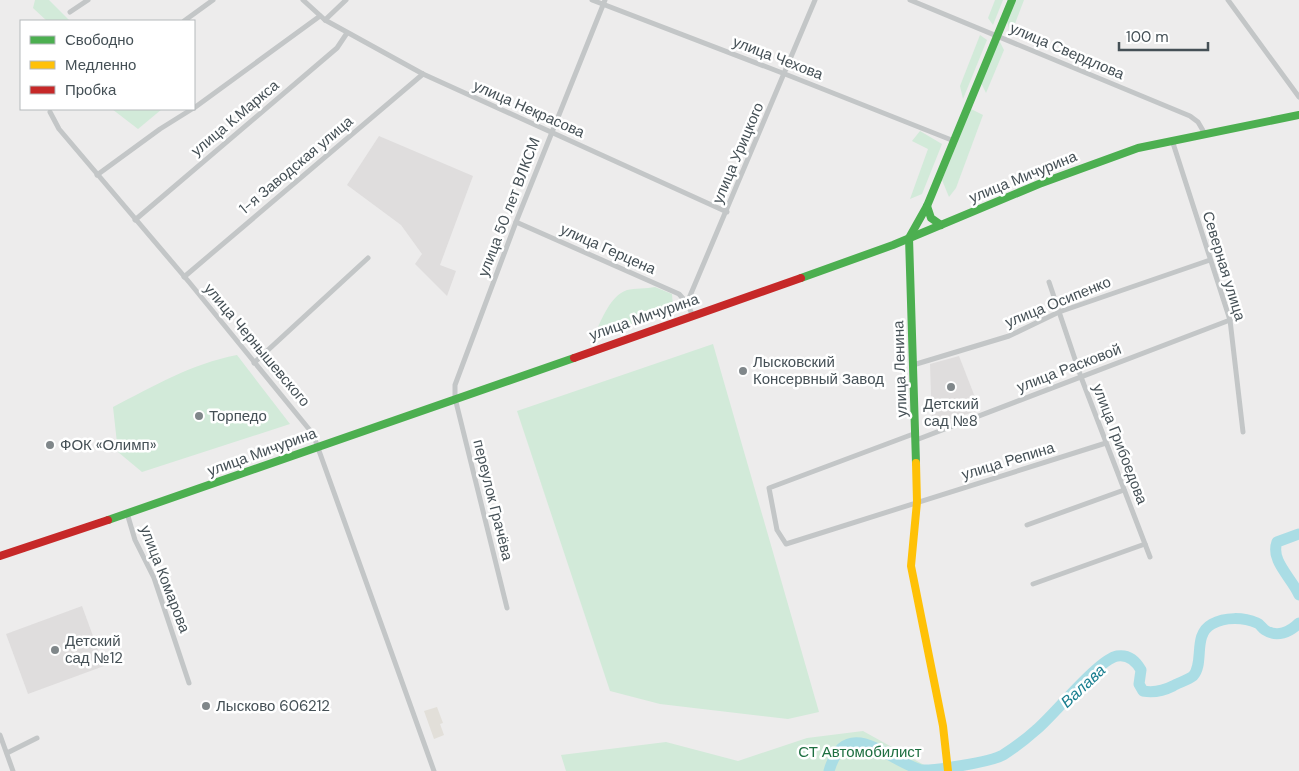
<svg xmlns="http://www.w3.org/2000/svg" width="1299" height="771" font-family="'DM Sans',sans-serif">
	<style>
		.commercial { fill: #e2dfd9 }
		.education { fill: #dfdddd }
		.green { fill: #d2ead9 }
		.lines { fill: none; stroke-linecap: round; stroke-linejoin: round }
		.river { stroke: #aadde5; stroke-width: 11 }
		.street { stroke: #c3c6c7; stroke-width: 5 }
		.fast { stroke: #4caf50; stroke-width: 8 }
		.slow { stroke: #ffc107; stroke-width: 8 }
		.jam { stroke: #c62828; stroke-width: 8 }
		.poi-dot { fill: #80878a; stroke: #fff; stroke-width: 2 }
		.labels { text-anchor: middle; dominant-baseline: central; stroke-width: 5; stroke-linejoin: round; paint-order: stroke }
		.street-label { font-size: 15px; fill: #455056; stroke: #fff }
		.poi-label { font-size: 15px; fill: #455056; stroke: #fff; text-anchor: start }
		.park-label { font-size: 15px; fill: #1e6f41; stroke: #fff }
		.water-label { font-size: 16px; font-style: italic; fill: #197e8f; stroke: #fff }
	</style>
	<rect width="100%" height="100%" fill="#edecec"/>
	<path class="commercial" d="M437,707L443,723L440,724L444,735L434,739L424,711Z"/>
	<g class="education">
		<path d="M379,136L473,176L440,265L456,271L447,296L415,264L422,254L401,225L347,185Z"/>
		<path d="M959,356L980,410L932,425L930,364Z"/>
		<path d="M82,606L104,666L28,694L6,634Z"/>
	</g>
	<g class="green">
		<path d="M35,0H49L70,21H47L33,8Z"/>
		<path d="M995,0H1003L993,25L988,18Z"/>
		<path d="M1014,0H1024L1011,34L1006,19Z"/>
		<path d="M980,35L987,40L963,99L960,86Z"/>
		<path d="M999,40L1004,50L986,93L981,83Z"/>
		<path d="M112,109H162L138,129Z"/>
		<path d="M971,109L983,115L956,188L949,197L942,180Z"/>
		<path d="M920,131L942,144L922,194L910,199L928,149L912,141Z"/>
		<path d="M655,287L672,294L673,308L649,312L624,329L592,342C599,325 609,296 627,290C634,288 647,289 655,287Z"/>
		<path d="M713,344L819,712L788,719L660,704L610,691L517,411Z"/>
		<path d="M237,355L290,424L142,472L118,452L113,407C154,386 191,364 237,355Z"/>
		<path d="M863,731L935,771H566L561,755L666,742L738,761L807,738Z"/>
	</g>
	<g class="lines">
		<g class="river">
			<path d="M1299,534L1277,542C1270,561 1292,578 1299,595"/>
			<path d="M829,771C846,713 889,761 921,770C933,771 991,762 1003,755C1014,748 1026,739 1036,730C1053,716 1099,659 1117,656C1129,654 1136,661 1141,670L1139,684L1143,691C1154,693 1163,691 1173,686C1178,683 1188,680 1193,676C1205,663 1192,635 1212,624C1225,617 1243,617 1257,623C1260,624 1262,628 1265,630C1277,638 1290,632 1299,623"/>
		</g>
		<g class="street">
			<path d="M303,0L325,20L423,74L727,212"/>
			<path d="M592,0L785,74L954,141"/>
			<path d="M910,0L1190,116L1198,122L1205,134"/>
			<path d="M1228,0L1299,97"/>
			<path d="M70,12L88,0"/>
			<path d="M325,20L346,0"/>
			<path d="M184,21L213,0"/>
			<path d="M194,108L320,16"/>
			<path d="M50,112L59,129L189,282L313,434L434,771"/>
			<path d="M1172,140L1230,320L1243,432"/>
			<path d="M97,175L160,129L192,109"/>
			<path d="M135,220L337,48L347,33"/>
			<path d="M516,222L679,294L687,303"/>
			<path d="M184,277L423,74"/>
			<path d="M1049,282L1081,377L1150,557"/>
			<path d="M692,314L687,303L815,0"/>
			<path d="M254,363L368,258"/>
			<path d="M913,365L1009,336L1059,312L1210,260"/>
			<path d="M916,433L769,488L777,530L786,544L1106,443"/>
			<path d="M916,440L1230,320"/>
			<path d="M127,513L135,540L154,578L189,683"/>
			<path d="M1027,525L1124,490"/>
			<path d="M1033,584L1145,544"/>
			<path d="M507,608L455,398V385L516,222L605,0"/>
			<path d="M0,735L13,771"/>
			<path d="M7,753L37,738"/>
		</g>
		<g class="fast">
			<path d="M927,206L931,218L941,225"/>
			<path d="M801,278L893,245L1039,184L1138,148L1299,115"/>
			<path d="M916,463L909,238L927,206L1012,0"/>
			<path d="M108,520L574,358"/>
		</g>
		<path class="slow" d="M916,463L917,502L911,566L943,726L948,771"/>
		<g class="jam">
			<path d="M574,358L801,278"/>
			<path d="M0,556L108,520"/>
		</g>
	</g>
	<g class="poi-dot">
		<circle cx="743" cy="371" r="5"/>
		<circle cx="951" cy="387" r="5"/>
		<circle cx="199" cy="416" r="5"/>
		<circle cx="50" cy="445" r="5"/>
		<circle cx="55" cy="650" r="5"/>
		<circle cx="206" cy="706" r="5"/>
	</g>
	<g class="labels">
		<g class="street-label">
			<text transform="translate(1067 51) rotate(23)">улица Свердлова</text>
			<text transform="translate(778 58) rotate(21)">улица Чехова</text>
			<text transform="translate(529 109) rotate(24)">улица Некрасова</text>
			<text transform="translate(235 118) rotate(-40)">улица К.Маркса</text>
			<text transform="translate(738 153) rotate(-67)">улица Урицкого</text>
			<text transform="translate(296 165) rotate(-40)">1-я Заводская улица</text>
			<text transform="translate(1023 177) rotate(-22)">улица Мичурина</text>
			<text transform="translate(509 207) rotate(-69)">улица 50 лет ВЛКСМ</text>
			<text transform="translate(608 249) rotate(24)">улица Герцена</text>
			<text transform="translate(1224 266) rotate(73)">Северная улица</text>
			<text transform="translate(1058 302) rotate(-22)">улица Осипенко</text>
			<text transform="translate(644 317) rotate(-19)">улица Мичурина</text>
			<text transform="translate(257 345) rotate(50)">улица Чернышевского</text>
			<text transform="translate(1069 368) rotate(-21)">улица Расковой</text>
			<text transform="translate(900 369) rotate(-92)">улица Ленина</text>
			<text transform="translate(1120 444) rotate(69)">улица Грибоедова</text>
			<text transform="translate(262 452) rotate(-20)">улица Мичурина</text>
			<text transform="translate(1008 461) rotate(-17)">улица Репина</text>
			<text transform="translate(493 500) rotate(76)">переулок Грачёва</text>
			<text transform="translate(165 579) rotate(69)">улица Комарова</text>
		</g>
		<g class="poi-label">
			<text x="753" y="362">Лысковский<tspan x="753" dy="17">Консервный Завод</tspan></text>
			<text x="951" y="404" text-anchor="middle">Детский<tspan x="951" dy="17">сад №8</tspan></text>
			<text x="209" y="416">Торпедо</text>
			<text x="60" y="445">ФОК «Олимп»</text>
			<text x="65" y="641">Детский<tspan x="65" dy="17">сад №12</tspan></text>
			<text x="216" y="706">Лысково 606212</text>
		</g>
		<g class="park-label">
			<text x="860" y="752">СТ Автомобилист</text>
		</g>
		<g class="water-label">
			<text transform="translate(1083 686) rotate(-43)">Валава</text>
		</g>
	</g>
	<rect x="20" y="20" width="175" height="90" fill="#ffffff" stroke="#b5b9bb"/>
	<rect x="30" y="36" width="25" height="8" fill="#4caf50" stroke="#b5b9bb"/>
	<text x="65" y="45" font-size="15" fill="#455056">Свободно</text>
	<rect x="30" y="61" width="25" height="8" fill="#ffc107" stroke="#b5b9bb"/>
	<text x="65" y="70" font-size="15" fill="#455056">Медленно</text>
	<rect x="30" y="86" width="25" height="8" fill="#c62828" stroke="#b5b9bb"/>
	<text x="65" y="95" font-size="15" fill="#455056">Пробка</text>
	<path d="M1119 42v8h89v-8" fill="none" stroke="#455056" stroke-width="2.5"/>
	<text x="1126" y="42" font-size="15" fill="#455056" stroke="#ffffff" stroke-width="4" paint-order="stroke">100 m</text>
</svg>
